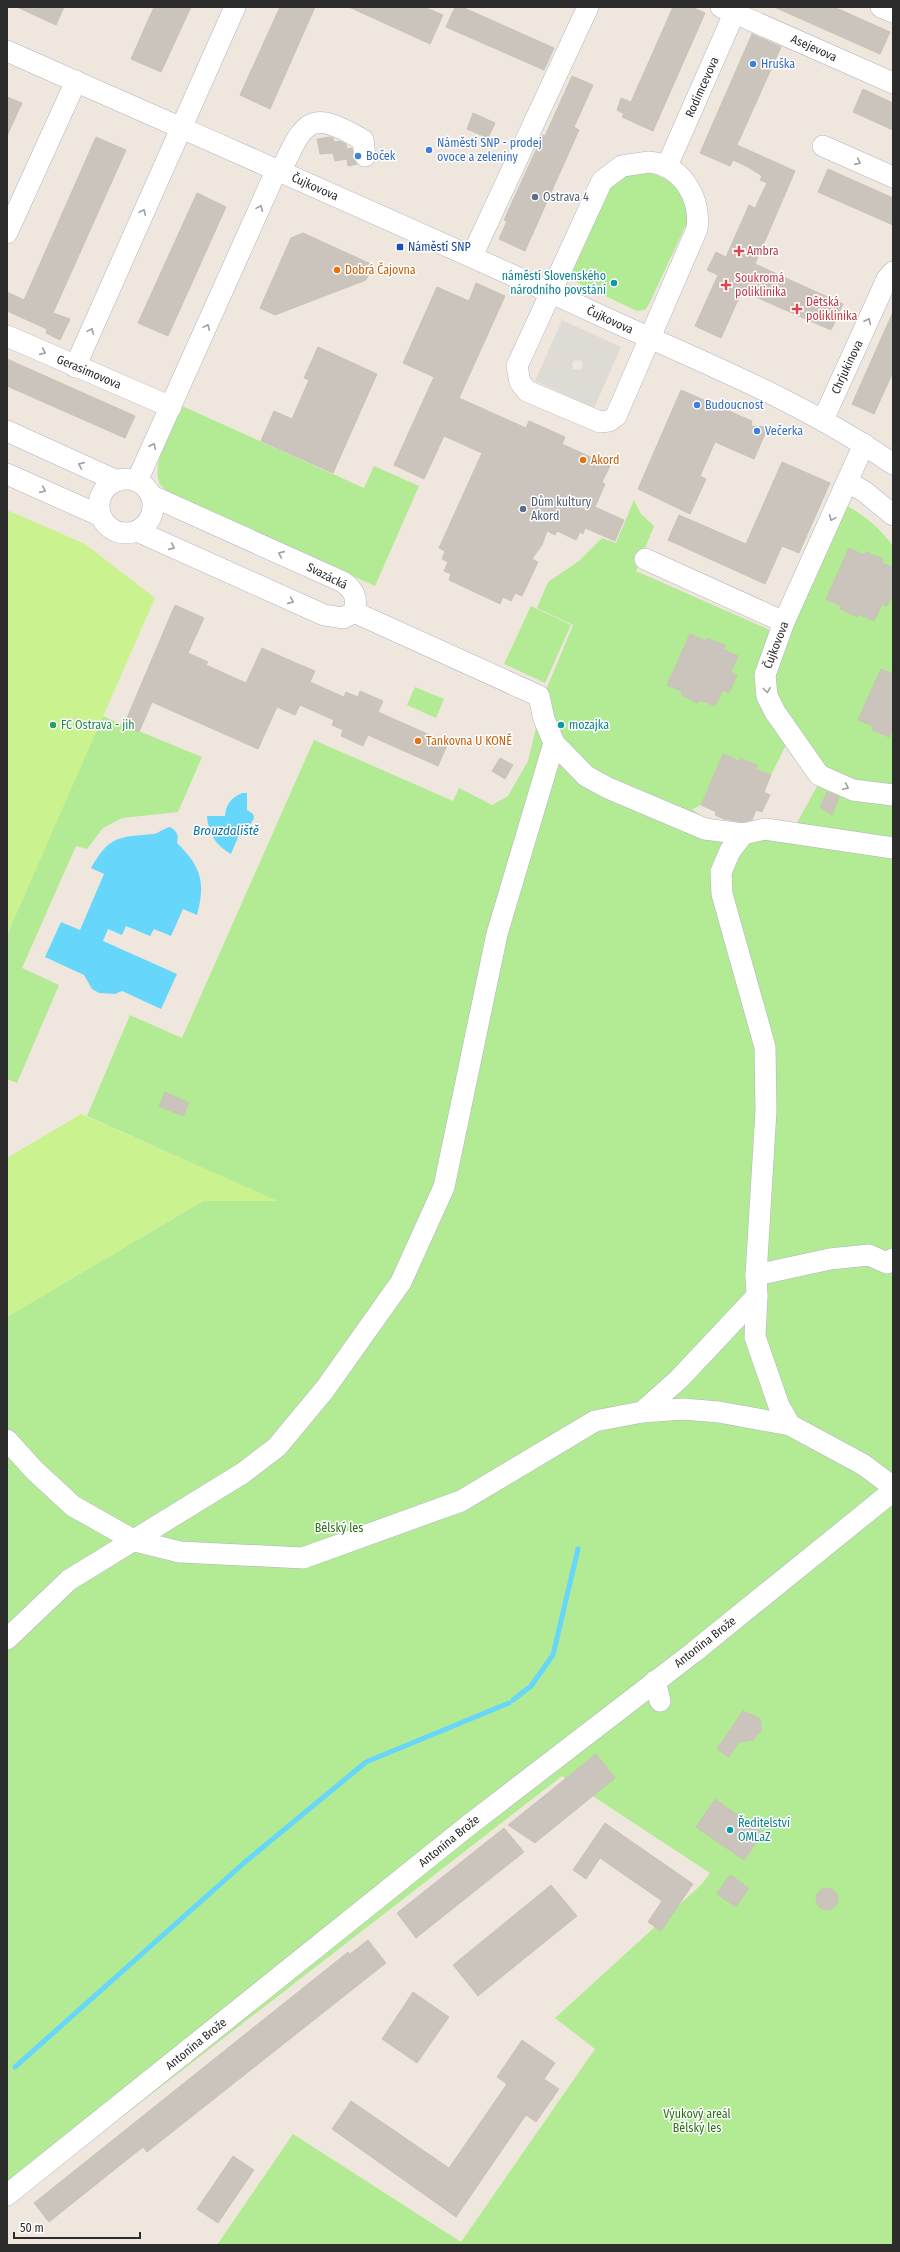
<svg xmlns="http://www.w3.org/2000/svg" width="900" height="2252" font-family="'Fira Sans Condensed',sans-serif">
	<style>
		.green { fill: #b3ea94 }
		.pitch { fill: #caf28f }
		.plaza { fill: #dedad4; fill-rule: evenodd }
		.water { fill: #66d6fa }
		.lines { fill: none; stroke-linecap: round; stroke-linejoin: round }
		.stream { stroke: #66d6fa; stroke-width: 5 }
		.building { fill: #cac4bc; stroke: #cac3b6 }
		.minor-casing { stroke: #b1b4c1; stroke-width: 22 }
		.minor { stroke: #fff; stroke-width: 21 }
		.oneway { stroke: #a0a0a0 }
		.shop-dot { fill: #3f7fe0; stroke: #fff; stroke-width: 1.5 }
		.service-dot { fill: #5c6f8a; stroke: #fff; stroke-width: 1.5 }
		.transit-dot { fill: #1a4fb4; stroke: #fff; stroke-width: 1.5 }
		.health-dot { fill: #e0444e; stroke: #fff; stroke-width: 1.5 }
		.food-dot { fill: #e8710a; stroke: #fff; stroke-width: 1.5 }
		.culture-dot { fill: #0f9aa8; stroke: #fff; stroke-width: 1.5 }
		.leisure-dot { fill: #2e9e5b; stroke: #fff; stroke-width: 1.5 }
		.labels { text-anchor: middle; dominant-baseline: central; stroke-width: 3; stroke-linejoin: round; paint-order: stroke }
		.street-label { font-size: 12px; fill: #2c2c2c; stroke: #fff }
		.shop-label { font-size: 12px; fill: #366cbe; stroke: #fff; text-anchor: start }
		.service-label { font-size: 12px; fill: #4e5e75; stroke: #fff; text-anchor: start }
		.transit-label { font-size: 12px; fill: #164399; stroke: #fff; text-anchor: start }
		.health-label { font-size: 12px; fill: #be3a42; stroke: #fff; text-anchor: start }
		.food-label { font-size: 12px; fill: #c56008; stroke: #fff; text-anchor: start }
		.culture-label { font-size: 12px; fill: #0d838f; stroke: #fff; text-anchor: start }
		.leisure-label { font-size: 12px; fill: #27864d; stroke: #fff; text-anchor: start }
		.park-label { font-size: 12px; fill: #297113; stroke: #fff }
		.water-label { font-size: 13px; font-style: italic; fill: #0174ab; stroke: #fff }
	</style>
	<rect width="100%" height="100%" fill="#efe7dd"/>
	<g class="green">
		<path d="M643,172C671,175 688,195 687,223L649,304L645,310L637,311L578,283L573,278V270L610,187L626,175Z"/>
		<path d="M182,406L364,488L374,466L419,486L375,586L169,493C167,491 162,487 160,484C150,464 173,425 182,406Z"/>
		<path d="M634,500L641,514L654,526L636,571L772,631L839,502C860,511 879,527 893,546V795L819,775L791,735L771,775L756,769L757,765L740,758L739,761L723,754L701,805L692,809L712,824L794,828L820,781L893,798V2245H217L293,2134L461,2242L595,2049L555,2018L702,1884L710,1873L562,1776L7,2206V1317L203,1201H276L87,1116L130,1015L182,1038L314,740L453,801L459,788L492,805L508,796L528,761L544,695L573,625L537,608L548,582L579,561L602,538L616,543Z"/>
		<path d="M531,606L571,625L545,683L504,664Z"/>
		<path d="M415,687L444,699L436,718L407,705Z"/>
		<path d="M102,716L202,757L178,812L122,818L103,828L87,849L76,846L22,968L59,985L17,1083L7,1079V935Z"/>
	</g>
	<g class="pitch">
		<path d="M7,510L85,544L155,598L7,935Z"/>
		<path d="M81,1114L278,1201H203L7,1317V1158Z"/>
	</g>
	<path class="plaza" d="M562,320L621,347L594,408L535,381ZM575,360L582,361L583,365L581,370L573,369L572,363Z"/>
	<g class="water">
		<path d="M242,793H247V810L253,814L254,818L250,825H243L231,854C216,846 208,833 207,816H225C226,804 231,798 242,793Z"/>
		<path d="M170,827C177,831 179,835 177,843C201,866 206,883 197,915L183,909L171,936L154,929L150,936L126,926L122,935L108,929L103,941L177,974L161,1009L122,991L115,994L99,993L92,989L84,975L45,957L61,922L80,930L104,874L91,868C110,835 119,837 154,834C159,833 164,828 170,827Z"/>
	</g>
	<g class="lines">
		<g class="stream">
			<path d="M513,1700L531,1686L553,1655L578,1549"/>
			<path d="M15,2067L245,1862L366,1762L509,1703"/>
		</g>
	</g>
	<g class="building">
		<path d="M17,7H64L56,25Z"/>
		<path d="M154,7H191L161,72L131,59Z"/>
		<path d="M280,7H315L270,109L240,95Z"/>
		<path d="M349,7H424L443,15L430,44Z"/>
		<path d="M455,7H462L554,48L544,70L446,27Z"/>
		<path d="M673,7H692L705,13L653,131L622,117L624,114L617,110L621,98L631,102Z"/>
		<path d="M774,7H834L890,32L880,54Z"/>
		<path d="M752,34L781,47L737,145L795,171L755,264L843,304L831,330L742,291L721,338L695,326L718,275L707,270L716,252L726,257L749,205L755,208L767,183L760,180L762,176L748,167L733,160L730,166L700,153Z"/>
		<path d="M572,76L593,85L574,127L579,130L525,251L499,239L507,221L504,220L543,135L545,136Z"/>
		<path d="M863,89L893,103V130L853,112Z"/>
		<path d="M7,97L22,103L7,136Z"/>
		<path d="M473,113L495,123L488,138L467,129Z"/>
		<path d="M96,137L126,150L53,313L70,319L60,340L46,333L47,329L7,311V292L24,300Z"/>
		<path d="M330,137L333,138L334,142L340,141L346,144L347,149L352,148L353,158L357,164L348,166L347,159L335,161L333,153L320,154L317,139Z"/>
		<path d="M828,169L893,198V225L818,192Z"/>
		<path d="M197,193L226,207L168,336L138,323Z"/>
		<path d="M303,233L373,265L366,280L275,315L260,308L291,238Z"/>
		<path d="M476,283L505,296L459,398L526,428L529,421L565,437L562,444L610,466L602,482L605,484L595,507L624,520L615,541L585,528L583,534L580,532L576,540L557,531L555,535L547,531L542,545L532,559L538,562L522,596L515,593L511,601L503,597L500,604L449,580L451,574L444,571L448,562L442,559L445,551L439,548L482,453L444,436L424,479L394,465L434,377L403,363L437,287L469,301Z"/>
		<path d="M893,312V372L874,414L852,404Z"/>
		<path d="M318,347L377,374L333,473L261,441L274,411L292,419L309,380L304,378Z"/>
		<path d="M7,359L135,416L125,438L7,386Z"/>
		<path d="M681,390L752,421L751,426L768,427L754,459L715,442L700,476L706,479L690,514L638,489Z"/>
		<path d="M782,462L830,483L799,553L782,546L765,584L668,540L679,515L746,544Z"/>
		<path d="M849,548L864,555L866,552L883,559L882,563L893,567V594L887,606L882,604L874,621L859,614L857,617L840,609L841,606L826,599Z"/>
		<path d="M175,605L204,618L188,653L208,662L206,665L246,683L262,648L296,663L315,671L310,682L344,697L346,692L358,697L360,691L383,701L378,712L448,743L438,766L368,735L363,746L341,736L343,730L332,725L334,720L300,705L295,715L277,707L258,749L152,702L139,732L124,725Z"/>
		<path d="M690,634L706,641L707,638L725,645L723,649L738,656L731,672L737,675L729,693L723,690L715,706L700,700L698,703L681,695L683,692L667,685Z"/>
		<path d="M881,669L893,674V729L889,737L872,730L873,726L858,720Z"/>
		<path d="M723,754L739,761L740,758L757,765L756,769L771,775L764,792L770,795L762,812L756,810L752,820L742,822L724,819L715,815L716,812L701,805Z"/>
		<path d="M500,758L513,765L505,779L492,771Z"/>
		<path d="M827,792L839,797L832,815L820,807Z"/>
		<path d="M165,1092L189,1103L183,1116L159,1106Z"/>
		<path d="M743,1711L759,1718L761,1722V1731L753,1740L739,1742L729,1757L717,1749Z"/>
		<path d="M596,1754L615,1778L535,1843L508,1825Z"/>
		<path d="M715,1799L763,1833L744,1860L696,1827Z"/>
		<path d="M605,1823L693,1884L661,1931L648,1922L662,1901L600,1858L586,1879L573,1870Z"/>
		<path d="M504,1828L524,1852L416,1938L397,1913Z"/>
		<path d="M730,1875L749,1888L736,1907L717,1894Z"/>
		<path d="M551,1885L577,1916L478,1996L453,1965Z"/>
		<circle cx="827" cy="1899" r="11"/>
		<path d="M368,1940L386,1963L147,2152L143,2147L49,2222L34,2203L348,1952L350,1954Z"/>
		<path d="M413,1992L449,2017L417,2063L382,2039Z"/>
		<path d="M522,2040L555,2063L544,2079L559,2089L536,2122L526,2115L456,2217L332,2129L351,2101L449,2168L507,2084L497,2077Z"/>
		<path d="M233,2156L254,2170L218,2223L197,2209Z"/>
	</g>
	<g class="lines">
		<g class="minor-casing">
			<g id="minor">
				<path d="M721,7L893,83"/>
				<path d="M881,7L893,12"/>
				<path d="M7,51C203,138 400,223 595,313C696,360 801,400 893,464"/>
				<path d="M823,146L893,177"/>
				<path d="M649,162C682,165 701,198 697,229L616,416L609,421L600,422L527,391L520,382L517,366L602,181L622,166Z"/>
				<path d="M667,166L737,7"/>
				<path d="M281,171C305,119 310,109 363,140L365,156"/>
				<path d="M7,233L76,81"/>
				<path d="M472,256L588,7"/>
				<path d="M7,336L171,407"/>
				<path d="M75,367L235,7"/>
				<path d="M823,420L887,279L893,272"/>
				<path d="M7,431L117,481"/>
				<path d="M864,444L784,622L765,675L767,696L775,712L819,775L853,790L893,795"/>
				<path d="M7,474L101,516"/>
				<circle cx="126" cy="506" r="27"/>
				<path d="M137,481L277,169"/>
				<path d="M848,482L865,492L893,515"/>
				<path d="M137,531L324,615L343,618L354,612C358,598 354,590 343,582L152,496"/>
				<path d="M645,559L784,622"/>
				<path d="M354,612L539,696L544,719L554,743L586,776L608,788L705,829L743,834L765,829L893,848"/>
				<path d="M743,834L730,851L721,872L722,894L765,1047L766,1111L756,1275L830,1259L869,1255L887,1263L893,1259"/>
				<path d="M757,1296L755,1337L779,1406L790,1425"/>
				<path d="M642,1412L679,1379L757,1296L756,1275"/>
				<path d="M7,1440L34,1470L73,1506L135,1541L180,1552L303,1558L461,1501L595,1421L642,1412L683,1409L719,1412L790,1425L864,1465L893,1487"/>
				<path d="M7,1639L69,1580L243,1473L277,1447L325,1389L401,1282L444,1187L497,934L554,743"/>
				<path d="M655,1681L660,1701"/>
				<path d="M7,2195L469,1825L694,1652L893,1491"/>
			</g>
		</g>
		<use href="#minor" class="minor"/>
	</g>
	<defs><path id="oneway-chevron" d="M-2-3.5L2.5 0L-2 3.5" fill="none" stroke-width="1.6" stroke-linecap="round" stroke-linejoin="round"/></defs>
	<g class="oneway">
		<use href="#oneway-chevron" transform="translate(858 162) rotate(24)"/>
		<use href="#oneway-chevron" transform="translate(260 208) rotate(-66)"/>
		<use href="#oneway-chevron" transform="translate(143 212) rotate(-66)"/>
		<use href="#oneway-chevron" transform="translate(868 321) rotate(-65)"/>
		<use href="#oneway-chevron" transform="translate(207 327) rotate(-66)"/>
		<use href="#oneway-chevron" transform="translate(91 331) rotate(-66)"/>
		<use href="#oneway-chevron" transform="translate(43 352) rotate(24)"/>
		<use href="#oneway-chevron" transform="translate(153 446) rotate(-65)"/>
		<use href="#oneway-chevron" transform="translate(81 465) rotate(-156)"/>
		<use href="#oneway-chevron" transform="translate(43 490) rotate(24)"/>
		<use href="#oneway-chevron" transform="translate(832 518) rotate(114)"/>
		<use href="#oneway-chevron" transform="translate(172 547) rotate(24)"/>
		<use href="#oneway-chevron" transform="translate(281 554) rotate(-156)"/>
		<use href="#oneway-chevron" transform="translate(291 601) rotate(24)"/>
		<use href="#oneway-chevron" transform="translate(767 690) rotate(83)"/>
		<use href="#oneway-chevron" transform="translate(846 787) rotate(25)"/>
	</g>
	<g class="shop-dot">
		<circle cx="753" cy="64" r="4"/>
		<circle cx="429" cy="150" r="4"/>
		<circle cx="358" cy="156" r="4"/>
		<circle cx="697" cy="405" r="4"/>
		<circle cx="757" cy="431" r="4"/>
	</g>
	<g class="service-dot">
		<circle cx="535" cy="197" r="4"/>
		<circle cx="523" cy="509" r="4"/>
	</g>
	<rect class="transit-dot" x="396" y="243" width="8" height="8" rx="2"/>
	<g class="health-dot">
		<path d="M737 245h4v4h4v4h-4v4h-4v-4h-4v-4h4z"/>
		<path d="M724 279h4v4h4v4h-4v4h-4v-4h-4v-4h4z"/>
		<path d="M795 303h4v4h4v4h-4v4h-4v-4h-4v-4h4z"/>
	</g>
	<g class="food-dot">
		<circle cx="337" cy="270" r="4"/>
		<circle cx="583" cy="460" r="4"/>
		<circle cx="418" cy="741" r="4"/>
	</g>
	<g class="culture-dot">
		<circle cx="614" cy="283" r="4"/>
		<circle cx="561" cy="725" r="4"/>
		<circle cx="730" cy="1830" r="4"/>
	</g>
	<circle class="leisure-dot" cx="53" cy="725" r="4"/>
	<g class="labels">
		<g class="street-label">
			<text transform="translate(814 48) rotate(24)">Asejevova</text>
			<text transform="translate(702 87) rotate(-66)">Rodimcevova</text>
			<text transform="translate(315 187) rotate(24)">Čujkovova</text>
			<text transform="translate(610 320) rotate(25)">Čujkovova</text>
			<text transform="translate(847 367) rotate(-65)">Chrjukinova</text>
			<text transform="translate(89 372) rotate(23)">Gerasimovova</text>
			<text transform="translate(327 576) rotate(27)">Svazácká</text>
			<text transform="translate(776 645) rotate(-69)">Čujkovova</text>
			<text transform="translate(705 1642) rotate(-38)">Antonína Brože</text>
			<text transform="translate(449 1841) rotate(-39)">Antonína Brože</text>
			<text transform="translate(196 2044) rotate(-39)">Antonína Brože</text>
		</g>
		<g class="shop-label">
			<text x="761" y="64">Hruška</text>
			<text x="437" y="143">Náměstí SNP - prodej<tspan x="437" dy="14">ovoce a zeleniny</tspan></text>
			<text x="366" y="156">Boček</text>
			<text x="705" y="405">Budoucnost</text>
			<text x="765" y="431">Večerka</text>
		</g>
		<g class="service-label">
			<text x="543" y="197">Ostrava 4</text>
			<text x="531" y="502">Dům kultury<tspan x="531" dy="14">Akord</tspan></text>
		</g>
		<g class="transit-label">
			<text x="408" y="247">Náměstí SNP</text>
		</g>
		<g class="health-label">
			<text x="747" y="251">Ambra</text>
			<text x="735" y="278">Soukromá<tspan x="735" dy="14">poliklinika</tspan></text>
			<text x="806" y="302">Dětská<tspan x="806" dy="14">poliklinika</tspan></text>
		</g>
		<g class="food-label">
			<text x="345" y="270">Dobrá Čajovna</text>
			<text x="591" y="460">Akord</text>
			<text x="426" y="741">Tankovna U KONĚ</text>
		</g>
		<g class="culture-label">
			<text x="606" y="276" text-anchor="end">náměstí Slovenského<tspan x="606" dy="14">národního povstání</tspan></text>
			<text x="569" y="725">mozajka</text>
			<text x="738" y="1823">Ředitelství<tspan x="738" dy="14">OMLaZ</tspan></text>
		</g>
		<g class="leisure-label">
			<text x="61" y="725">FC Ostrava - jih</text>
		</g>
		<g class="park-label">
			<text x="339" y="1528">Bělský les</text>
			<text x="697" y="2114">Výukový areál<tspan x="697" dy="14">Bělský les</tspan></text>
		</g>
		<g class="water-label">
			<text x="226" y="830">Brouzdaliště</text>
		</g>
	</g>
	<rect width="900" height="2252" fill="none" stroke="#2c2c2c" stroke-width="16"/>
	<path d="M14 2232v6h126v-6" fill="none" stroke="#2c2c2c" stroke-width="2"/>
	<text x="20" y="2232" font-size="12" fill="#2c2c2c" stroke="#ffffff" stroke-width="3" paint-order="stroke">50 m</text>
</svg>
